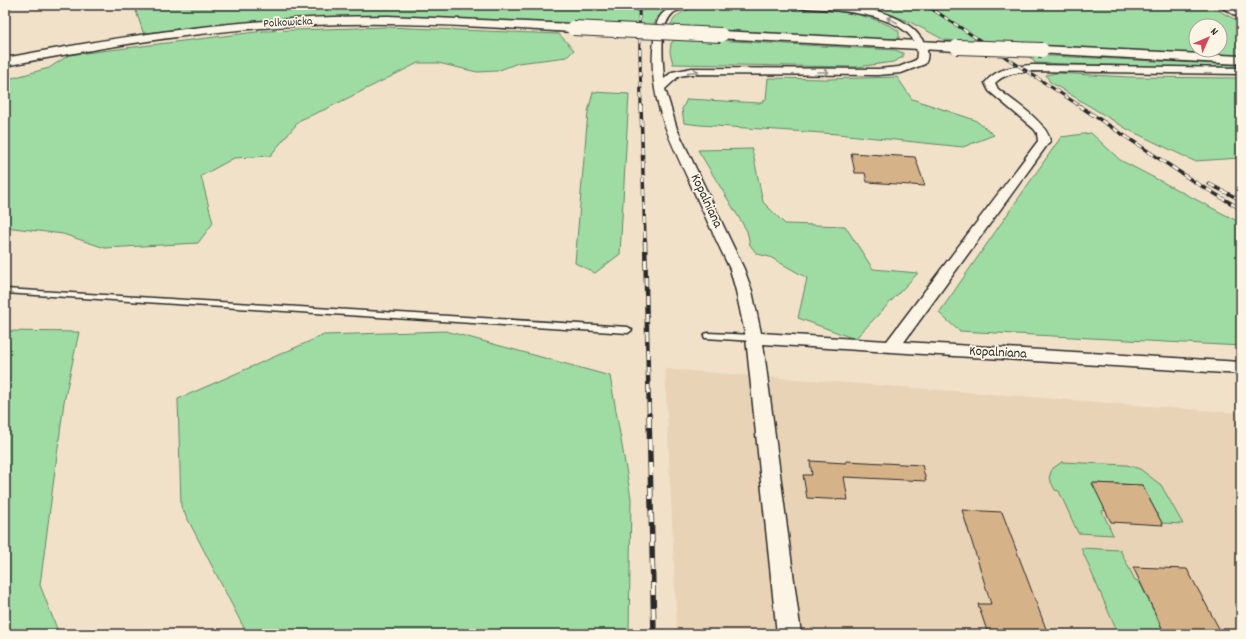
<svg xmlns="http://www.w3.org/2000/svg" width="1246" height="639" font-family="Dekko,sans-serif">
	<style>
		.built { fill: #e9d3b6 }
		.green { fill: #9edca3; stroke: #648467; fill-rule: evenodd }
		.building { fill: #d6b288; stroke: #2b2b2b }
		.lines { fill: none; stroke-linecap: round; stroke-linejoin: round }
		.lane-casing { stroke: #2b2b2b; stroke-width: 3 }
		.street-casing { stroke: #2b2b2b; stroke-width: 3 }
		.secondary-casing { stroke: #2b2b2b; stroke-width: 3 }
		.lane { fill: #fcf5e5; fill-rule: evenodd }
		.street { fill: #fcf5e5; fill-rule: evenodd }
		.secondary { fill: #fcf5e5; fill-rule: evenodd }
		.rail-far3-casing { stroke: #2b2b2b; stroke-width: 3 }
		.rail-far2-casing { stroke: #2b2b2b; stroke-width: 3.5 }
		.rail-far1-casing { stroke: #2b2b2b; stroke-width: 4.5 }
		.rail-casing { stroke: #2b2b2b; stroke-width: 5.5 }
		.rail-far3 { stroke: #fcf5e5; stroke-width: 2; stroke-dasharray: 5.5; stroke-linecap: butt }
		.rail-far2 { stroke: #fcf5e5; stroke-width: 2.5; stroke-dasharray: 7; stroke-linecap: butt }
		.rail-far1 { stroke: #fcf5e5; stroke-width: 3; stroke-dasharray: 9; stroke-linecap: butt }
		.rail { stroke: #fcf5e5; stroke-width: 4; stroke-dasharray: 12; stroke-linecap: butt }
		.secondary-bridge-casing { stroke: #2b2b2b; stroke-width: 16; stroke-linecap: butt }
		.secondary-bridge { stroke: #fcf5e5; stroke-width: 14 }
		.oneway { stroke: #949088 }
		.labels { text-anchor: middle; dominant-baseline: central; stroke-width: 3.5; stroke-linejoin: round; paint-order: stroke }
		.far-street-label { font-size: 12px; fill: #2b2b2b; stroke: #fcf5e5 }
		.street-label { font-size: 14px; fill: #2b2b2b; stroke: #fcf5e5 }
	</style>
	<rect width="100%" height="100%" fill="#f1e1c9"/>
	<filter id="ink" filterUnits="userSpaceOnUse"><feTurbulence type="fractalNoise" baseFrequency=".025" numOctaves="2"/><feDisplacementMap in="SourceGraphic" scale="8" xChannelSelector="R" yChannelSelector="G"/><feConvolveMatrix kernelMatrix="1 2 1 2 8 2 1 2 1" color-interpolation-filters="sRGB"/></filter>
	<g filter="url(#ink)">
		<path class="built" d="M665,369L1241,413V634H677Z"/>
		<g class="green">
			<path d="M134,5H684L666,11L656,18L654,28L311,18L191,27L149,33L143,32Z"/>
			<path d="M844,5H1209L1241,23V57L944,40C910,21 884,8 844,5ZM1196,26H1220V50H1196Z"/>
			<path d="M709,6C761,7 856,2 899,31V38L883,40L670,27C676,10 692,8 709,6Z"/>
			<path d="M386,27L559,34L574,50L567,57L518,63L497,71L477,72L438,63H418L326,109L300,120L270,156L234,158L201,176L213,223L198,243L105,248L63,234L5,227V80L49,68L69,55L264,31Z"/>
			<path d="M678,38L895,50L903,53V57L893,62L857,67L673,64L670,52L671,43Z"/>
			<path d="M1028,55L1241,65V69L1035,63Z"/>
			<path d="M1056,73L1129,77L1241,78V158L1194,161L1127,129L1050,82L1046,75Z"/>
			<path d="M897,77L912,99L975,120L994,135L963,147L838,134L700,125L684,123L682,109L687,99L760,103L766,99L768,78L828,79Z"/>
			<path d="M593,92L629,94L620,254L595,273L575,263L588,112Z"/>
			<path d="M1091,133L1120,160L1241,223V346L959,331L939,313L1061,137Z"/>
			<path d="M752,149L763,202L785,224L845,226L873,269L918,273L855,339L798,318L807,278L770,257L757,254L750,245L747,231L698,150Z"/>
			<path d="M5,331L79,332L64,402L40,585L59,634H5Z"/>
			<path d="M446,331L610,376L631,498L629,634H247L181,506L178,399L324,335Z"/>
			<path d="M1062,462L1127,465L1140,469L1161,485L1183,524L1162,523L1142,485L1093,483L1106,510L1102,511L1113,535L1078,533L1059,491L1055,490L1049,478L1052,469Z"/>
			<path d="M1081,548L1120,550L1135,580L1139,581L1165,634H1118Z"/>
		</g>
		<g class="building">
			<path d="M851,153L915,157L925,186L867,182L865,173H855Z"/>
			<path d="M810,461L846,463V461L922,465L926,481L844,477L848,500L807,498L803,475H812Z"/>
			<path d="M1092,483L1142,485L1163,525L1111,522Z"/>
			<path d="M962,510L1002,512L1048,634H988L978,604H991Z"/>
			<path d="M1133,567L1187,569L1222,634H1165Z"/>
		</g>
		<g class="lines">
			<g class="lane-casing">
				<g id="lane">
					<path d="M5,289L628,327L632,330L628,333L5,293Z"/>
					<path d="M708,333L754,335L758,338L754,341L705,338L704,336L705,334Z"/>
				</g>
			</g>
			<g class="street-casing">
				<path id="street" d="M679,5H692C687,10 678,9 673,13C658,26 663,60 664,79L672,72L692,68L878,69L899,67L916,60C927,13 830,9 801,8L797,5C835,5 896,3 921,38C927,46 930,56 925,64L901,73L878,75L692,74L679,76L665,89L677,129L744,269L752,291L761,333L887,341L1038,141L1037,133L1034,129L989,91L985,83C996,68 1016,66 1033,65L1241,68V74L1033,71C1019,72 1006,73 995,83L998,89C1014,102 1047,122 1050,141L904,342L1241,362V374L763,344L801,634H777L746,338L736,291L730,269C716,240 703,212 690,183C668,136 647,95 654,41C656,21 658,11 679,5Z"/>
			</g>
			<g class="secondary-casing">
				<g id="secondary">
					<path d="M1218,5H1233L1241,10V19Z"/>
					<path d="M388,16L573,24L579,28L573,32C487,27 400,21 313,25C209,29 107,46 5,66V58C134,33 257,16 388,16Z"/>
					<path d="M721,31L957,43L962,44L964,47L962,50L957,51L716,38L715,35L716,32Z"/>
					<path d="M1042,46L1241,56V64L1037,53L1035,50L1037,47Z"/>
				</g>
			</g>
			<use href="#lane" class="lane"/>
			<use href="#street" class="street"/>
			<use href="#secondary" class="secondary"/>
			<g class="rail-far3-casing">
				<g id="rail-far3">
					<path d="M639,5L641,106"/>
					<path d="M926,5L1080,106"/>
				</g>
			</g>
			<g class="rail-far2-casing">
				<g id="rail-far2">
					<path d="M641,105L645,242"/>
					<path d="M1078,105L1193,181L1241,209"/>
					<path d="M1209,184L1241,200"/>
				</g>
			</g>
			<g class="rail-far1-casing">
				<path id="rail-far1" d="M645,241L649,416"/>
			</g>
			<g class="rail-casing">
				<path id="rail" d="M649,415L654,634"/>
			</g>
			<use href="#rail-far3" class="rail-far3"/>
			<use href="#rail-far2" class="rail-far2"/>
			<use href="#rail-far1" class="rail-far1"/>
			<use href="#rail" class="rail"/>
			<g class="secondary-bridge-casing">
				<g id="secondary-bridge">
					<path d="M573,28L721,35"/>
					<path d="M957,47L1042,50"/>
				</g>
			</g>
			<use href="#secondary-bridge" class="secondary-bridge"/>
		</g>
		<defs><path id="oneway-shaft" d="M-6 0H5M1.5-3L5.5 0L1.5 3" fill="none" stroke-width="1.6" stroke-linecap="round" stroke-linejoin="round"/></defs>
		<g class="oneway">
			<use href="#oneway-shaft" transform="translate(892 20) rotate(-152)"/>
			<use href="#oneway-shaft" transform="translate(693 72) rotate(-5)"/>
			<use href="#oneway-shaft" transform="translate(823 72)"/>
		</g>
	</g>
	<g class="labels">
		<g class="far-street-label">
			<text transform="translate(288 23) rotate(-3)">Polkowicka</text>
		</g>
		<g class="street-label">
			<text transform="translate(706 201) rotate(65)">Kopalniana</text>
			<text transform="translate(998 353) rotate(3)">Kopalniana</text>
		</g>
	</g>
	<rect width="1246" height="639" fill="none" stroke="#fcf5e5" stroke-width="20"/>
	<rect x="10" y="10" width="1226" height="619" fill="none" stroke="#2b2b2b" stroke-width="1.5" filter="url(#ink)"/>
	<g transform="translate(1208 38) rotate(45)"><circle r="19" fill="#fcf5e5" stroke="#a8a49b"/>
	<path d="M0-3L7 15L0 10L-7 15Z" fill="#d1495b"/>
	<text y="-6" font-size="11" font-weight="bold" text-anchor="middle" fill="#2b2b2b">N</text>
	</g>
</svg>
